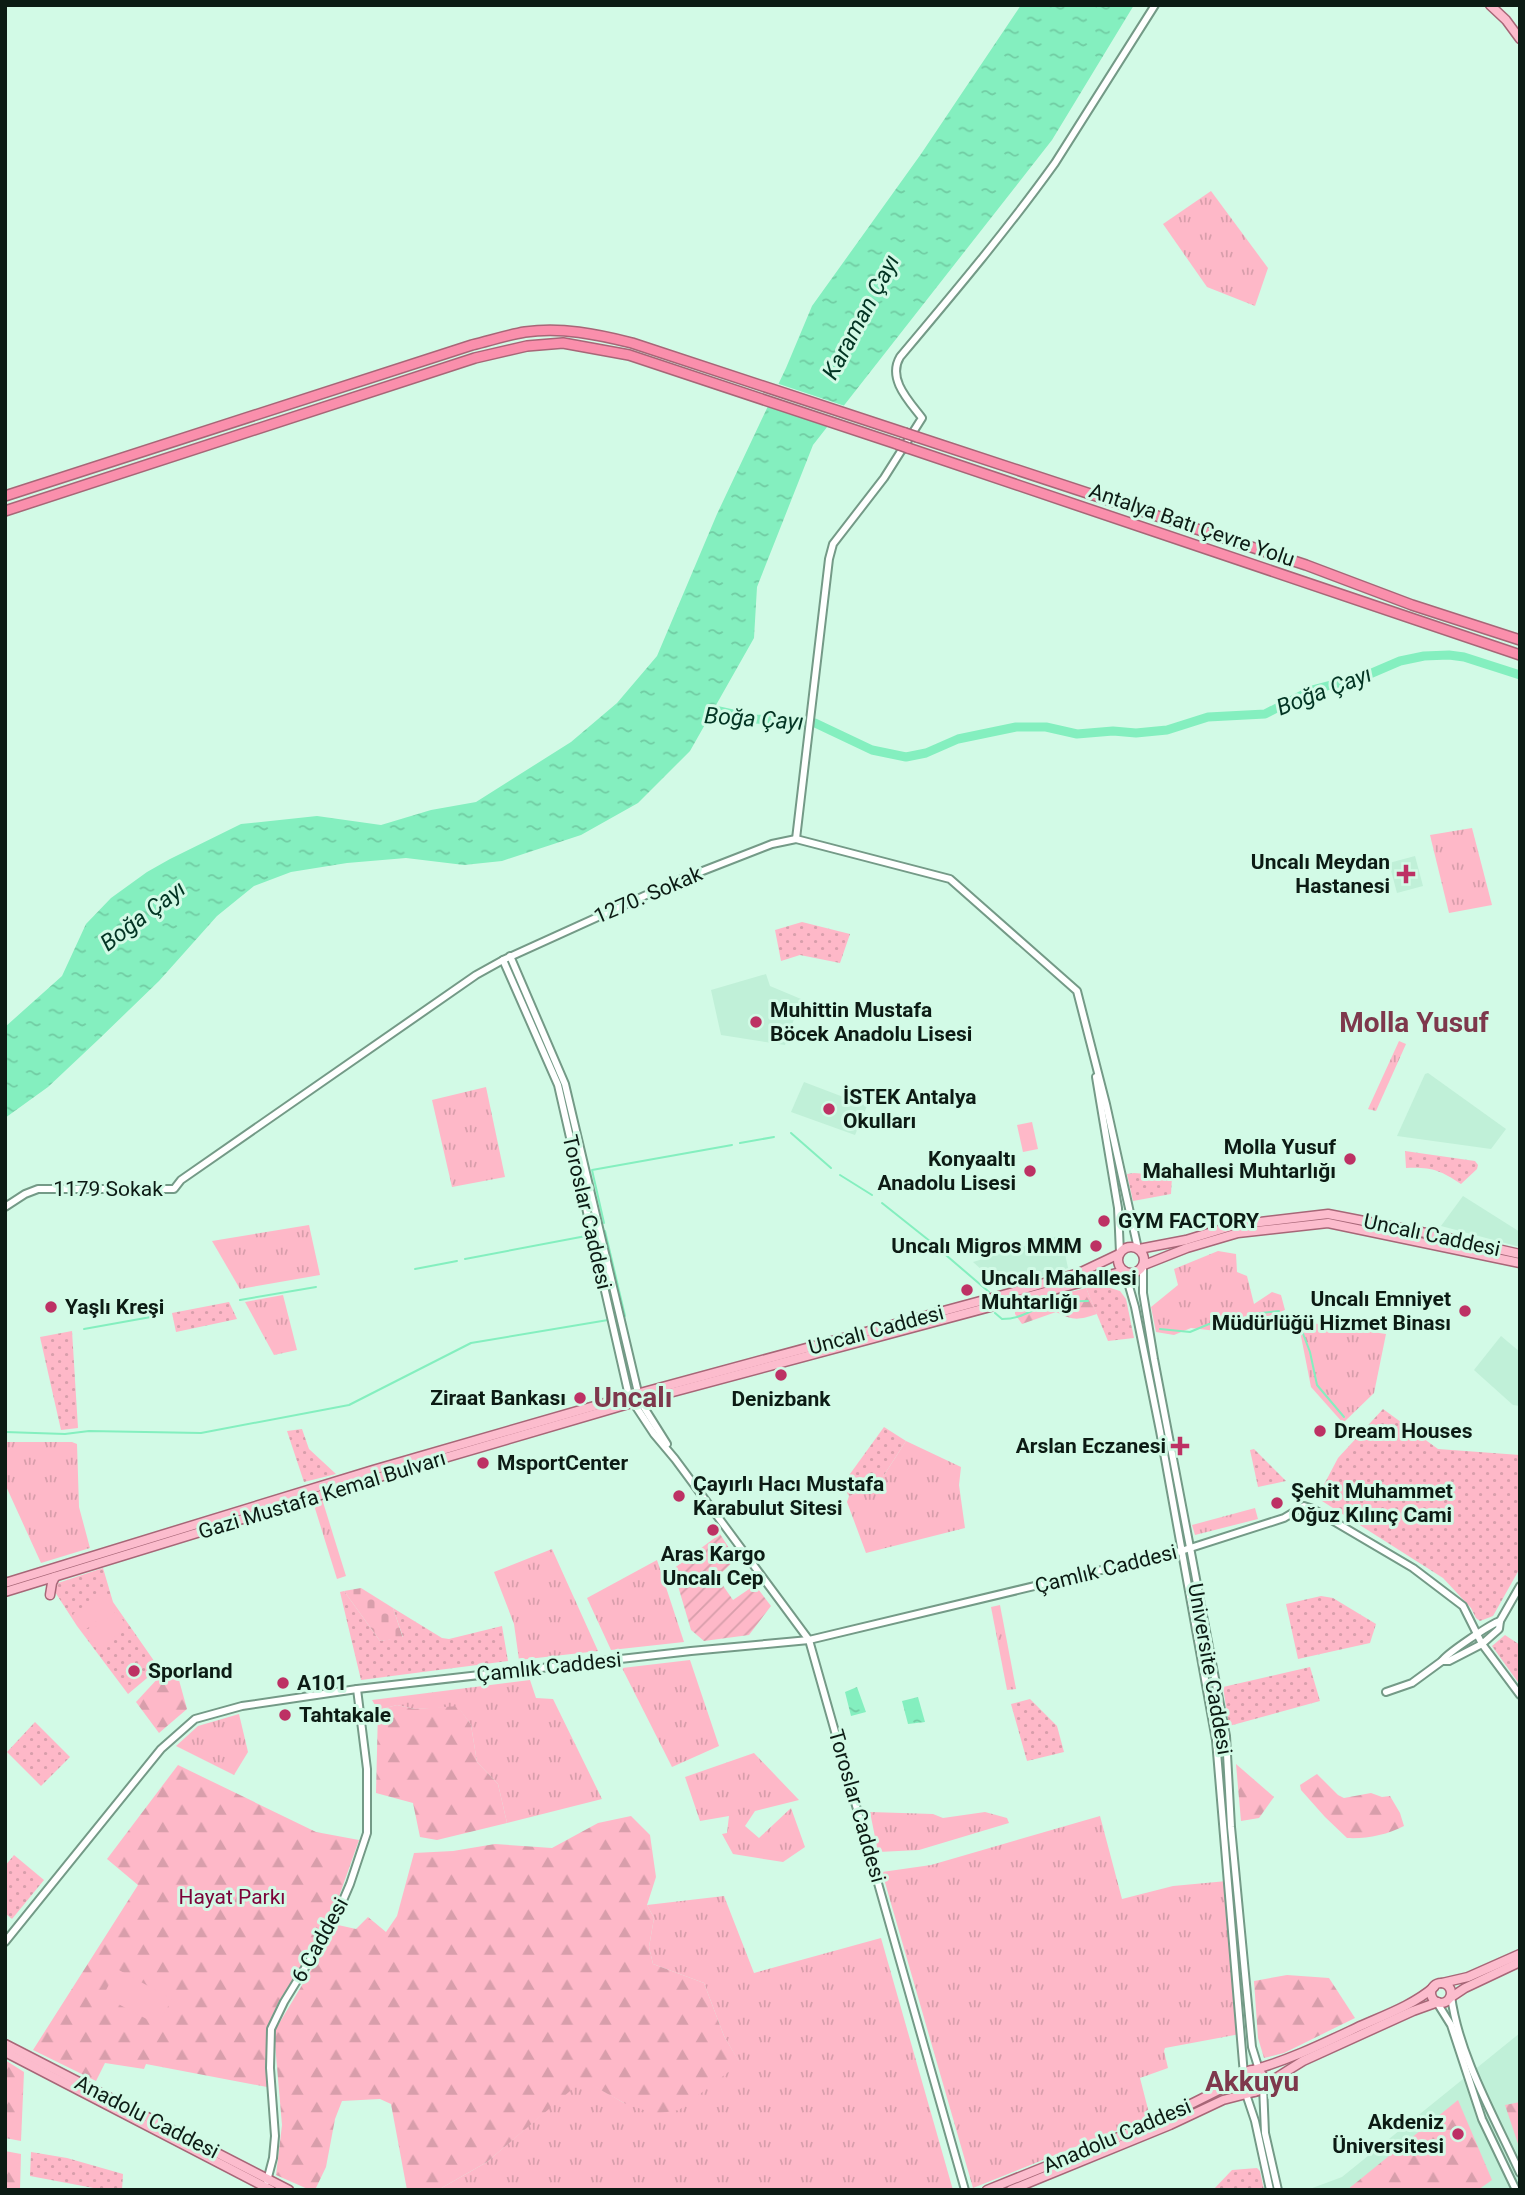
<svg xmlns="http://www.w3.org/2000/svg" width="1525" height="2195" font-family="Roboto,sans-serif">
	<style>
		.built { fill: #c0f0d8 }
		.grass { fill: url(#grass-tufts) }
		.forest { fill: url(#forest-firs) }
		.cemetery { fill: url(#cemetery-stones) }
		.park { fill: url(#park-dots) }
		.garden { fill: url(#garden-furrows) }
		.pitch { fill: #feb8c8 }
		.water { fill: url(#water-ripples) }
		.pier { fill: #d2fae6 }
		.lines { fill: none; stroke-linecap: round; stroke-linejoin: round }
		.stream { stroke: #84efbf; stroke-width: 2 }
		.river { stroke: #84efbf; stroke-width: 9 }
		.minor-casing { stroke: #749a87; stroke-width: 10 }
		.major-casing { stroke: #a76677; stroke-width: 11 }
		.highway-casing { stroke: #a76677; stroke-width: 12 }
		.minor { stroke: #fff; stroke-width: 6 }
		.major { stroke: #fcbccd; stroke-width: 8 }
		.highway { stroke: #fa8fac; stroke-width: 9 }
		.highway-bridge-casing { stroke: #a76677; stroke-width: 12; stroke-linecap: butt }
		.highway-bridge { stroke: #fa8fac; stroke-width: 9 }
		.poi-dot { fill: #bd3164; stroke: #d2fae6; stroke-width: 2.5 }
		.labels { text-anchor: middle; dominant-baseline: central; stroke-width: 6; stroke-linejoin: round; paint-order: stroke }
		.street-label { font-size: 21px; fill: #0c1b14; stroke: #d2fae6 }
		.poi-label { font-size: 21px; font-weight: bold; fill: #0c1b14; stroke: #d2fae6; text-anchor: start }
		.park-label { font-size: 21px; fill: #7c0239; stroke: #d2fae6 }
		.water-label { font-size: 23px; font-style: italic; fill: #023423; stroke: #d2fae6 }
		.district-label { font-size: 28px; font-weight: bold; fill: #7e384c; stroke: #d2fae6 }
	</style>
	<defs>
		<pattern id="grass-tufts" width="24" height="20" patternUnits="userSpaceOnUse" patternTransform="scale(1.75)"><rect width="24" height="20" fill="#feb8c8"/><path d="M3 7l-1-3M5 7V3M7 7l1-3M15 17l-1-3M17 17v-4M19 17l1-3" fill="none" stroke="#d89eab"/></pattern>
		<pattern id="forest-firs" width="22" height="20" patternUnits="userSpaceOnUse" patternTransform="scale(1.75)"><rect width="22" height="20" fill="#feb8c8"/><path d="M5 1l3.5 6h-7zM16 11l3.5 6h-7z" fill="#d89eab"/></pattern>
		<pattern id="cemetery-stones" width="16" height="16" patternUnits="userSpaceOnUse" patternTransform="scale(1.75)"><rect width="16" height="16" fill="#feb8c8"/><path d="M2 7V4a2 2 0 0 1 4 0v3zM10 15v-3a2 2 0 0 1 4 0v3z" fill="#d89eab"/></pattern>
		<pattern id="park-dots" width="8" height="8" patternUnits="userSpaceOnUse" patternTransform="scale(1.75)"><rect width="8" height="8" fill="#feb8c8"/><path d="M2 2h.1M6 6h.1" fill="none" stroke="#d89eab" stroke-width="1.8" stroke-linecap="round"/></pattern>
		<pattern id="garden-furrows" width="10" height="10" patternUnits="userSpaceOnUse" patternTransform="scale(1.75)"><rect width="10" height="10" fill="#feb8c8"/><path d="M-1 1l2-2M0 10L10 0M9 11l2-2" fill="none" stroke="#d89eab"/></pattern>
		<pattern id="water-ripples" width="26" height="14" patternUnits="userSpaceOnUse" patternTransform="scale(1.75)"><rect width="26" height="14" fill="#84efbf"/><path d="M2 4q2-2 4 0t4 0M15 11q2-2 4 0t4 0" fill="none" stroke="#71cca3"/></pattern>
	</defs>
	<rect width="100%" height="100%" fill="#d2fae6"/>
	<g class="built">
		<path d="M1415,856L1423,886L1397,893L1389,863Z"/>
		<path d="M766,974L770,986L801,999L785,1045L721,1035L711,990Z"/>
		<path d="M1428,1073L1506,1129L1491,1149L1397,1136L1425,1074Z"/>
		<path d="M804,1082L867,1106L855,1135L791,1112Z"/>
		<path d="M1463,1196L1520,1232V1247L1441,1226Z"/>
		<path d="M1061,1235L1068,1268L1003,1289L973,1262Z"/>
		<path d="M1501,1336L1520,1352V1406L1513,1405L1474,1370Z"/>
		<path d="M1520,2033V2190H1307L1342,2177Z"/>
	</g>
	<g class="grass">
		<path d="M1211,191L1268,268L1255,306L1207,287L1163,224Z"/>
		<path d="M1472,828L1492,905L1449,913L1430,835Z"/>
		<path d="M1399,1041L1406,1044L1376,1111L1368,1109Z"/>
		<path d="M486,1087L505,1177L452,1187L432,1100Z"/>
		<path d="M309,1225L320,1275L240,1289L212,1241Z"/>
		<path d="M1218,1251L1236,1254L1237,1272L1247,1276L1254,1304L1272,1292L1281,1295L1285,1310L1225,1332L1191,1328L1174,1335L1156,1332L1151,1307L1178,1285L1174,1269Z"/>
		<path d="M283,1295L297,1350L274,1355L245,1302Z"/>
		<path d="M1298,1321L1386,1334L1374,1393L1343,1423L1311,1387Z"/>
		<path d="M906,1441L961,1467L959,1485L965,1528L866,1553L847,1502L849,1496L875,1489Z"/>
		<path d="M5,1442H72L77,1444L79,1507L90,1548L41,1563L5,1484Z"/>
		<path d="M322,1499L346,1576L337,1579L313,1502Z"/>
		<path d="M1255,1508L1258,1519L1195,1535L1192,1525Z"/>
		<path d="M552,1549L598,1651L519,1660L514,1624L494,1572Z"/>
		<path d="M657,1560L684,1642L611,1650L587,1598Z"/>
		<path d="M1000,1605L1016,1689L1007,1690L991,1607Z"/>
		<path d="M690,1660L719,1746L672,1767L622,1668Z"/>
		<path d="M530,1680L536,1698L553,1699L602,1799L507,1823L498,1784L477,1762L471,1725L458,1707L415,1709L397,1705L378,1710L372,1700Z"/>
		<path d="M239,1714L248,1752L234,1775L176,1746L198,1726Z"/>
		<path d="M754,1753L799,1800L755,1811L745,1826L759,1838L791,1808L805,1847L783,1862L733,1854L722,1834L727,1833L729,1816L700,1821L685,1777Z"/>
		<path d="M870,1812L933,1814L943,1818L985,1812L1007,1818L1009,1823L919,1850L878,1852Z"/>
		<path d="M1100,1816L1122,1899L1173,1886L1227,1881L1240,2034L1165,2048L1164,2051L1168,2068L1140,2078L1150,2117L973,2188L882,1872L931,1865Z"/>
		<path d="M724,1896L754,1973L881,1938L953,2190H438L487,2162L583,2079L624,2103L739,2062L724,2036L704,1983L653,1964L649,1947L654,1918L647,1905Z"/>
	</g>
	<g class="forest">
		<path d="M1086,1288L1097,1314C1078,1320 1074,1321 1056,1312L1022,1324L1015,1314V1306Z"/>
		<path d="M177,1673L187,1709L159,1733L136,1702L160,1676Z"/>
		<path d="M397,1705L415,1709L458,1706L471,1725L477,1762L498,1784L507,1823L437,1840L420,1837L413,1803L376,1793L378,1710Z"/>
		<path d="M1236,1764L1274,1797L1259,1818L1241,1821Z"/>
		<path d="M178,1765L316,1832L359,1840L331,1919L279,2001L266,2029L267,2087L146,2064L144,2069L105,2063L96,2081L33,2050L138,1885L107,1859Z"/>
		<path d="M1317,1774L1338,1795L1344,1798L1371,1793L1382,1797L1390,1796L1400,1813L1404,1826C1387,1835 1366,1839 1347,1838L1325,1817L1301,1790L1300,1785Z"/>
		<path d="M631,1816L650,1835L656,1877L647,1905L654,1918L649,1947L653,1964L704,1983L724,2036L740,2063L679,2110L655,2114L624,2103L583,2080L487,2162L438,2190H407L391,2104L380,2099L342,2101L335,2119L326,2167L315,2190H310L276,2175L282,2125L274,2032L338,1925L356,1929L368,1917L386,1932L397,1916L414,1853L453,1851L495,1844L552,1848L598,1823Z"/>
		<path d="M1287,1975L1329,1978L1355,2018L1284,2053L1264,2058L1258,2038L1254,1981Z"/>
		<path d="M5,2060L24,2072L21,2141L5,2138Z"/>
		<path d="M1458,2100L1492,2180L1478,2190H1347Z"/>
		<path d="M1520,2102V2143L1518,2144L1505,2105Z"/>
		<path d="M5,2151L21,2154L20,2190H5Z"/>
	</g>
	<path class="cemetery" d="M361,1588L393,1608L403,1638L380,1641L344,1591Z"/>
	<g class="park">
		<path d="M802,922L850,934L840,963L800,955L781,961L775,930Z"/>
		<path d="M1405,1151L1475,1161L1478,1165L1477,1169L1461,1184C1440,1170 1431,1167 1406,1168Z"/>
		<path d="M1134,1173L1172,1176L1171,1194L1133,1201L1127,1174Z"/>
		<path d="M1104,1286L1120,1291L1126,1299L1134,1338L1108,1341L1086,1288Z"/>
		<path d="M229,1302L237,1319L176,1332L172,1313Z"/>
		<path d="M72,1331L78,1428L61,1430L40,1337Z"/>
		<path d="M1383,1409L1438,1449L1520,1455V1568L1493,1616L1480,1621L1476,1618L1471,1608L1443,1578L1322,1501L1319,1494L1338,1458Z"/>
		<path d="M884,1427L906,1441L875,1489L849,1496L842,1485Z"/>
		<path d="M302,1429L309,1449L336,1474L304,1482L287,1431Z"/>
		<path d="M1254,1449L1286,1481L1258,1487L1250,1450Z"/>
		<path d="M103,1568L113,1602L159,1668L128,1694L77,1626L55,1592L58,1583Z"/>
		<path d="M344,1591L380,1641L403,1637L393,1608L442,1638L449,1639L502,1626L508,1661L361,1680L340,1592Z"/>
		<path d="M1321,1596L1333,1598L1376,1624L1370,1643L1298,1659L1286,1604Z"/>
		<path d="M1505,1635L1520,1645V1685L1492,1646Z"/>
		<path d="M1310,1667L1320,1701L1229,1726L1223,1687Z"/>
		<path d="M1030,1699L1057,1726L1064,1752L1027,1761L1011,1704Z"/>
		<path d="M35,1722L70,1757L41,1786L7,1752Z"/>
		<path d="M14,1855L44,1880L12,1919L5,1913V1866Z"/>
		<path d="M31,2152L67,2158L123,2174L122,2190H104L30,2176Z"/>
		<path d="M1257,2168L1260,2171L1264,2190H1213L1232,2170Z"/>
	</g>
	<path class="garden" d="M720,1534L736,1559L717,1577L733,1600L755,1585L771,1606L749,1635L704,1641L691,1630L673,1569Z"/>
	<g class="pitch">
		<path d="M1032,1122L1038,1149L1023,1152L1017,1125Z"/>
		<path d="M102,1593L113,1609L85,1630L73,1614Z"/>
		<path d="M116,1611L128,1627L99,1649L87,1634Z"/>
		<path d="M117,1969L172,1999L158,2025L103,1996Z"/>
	</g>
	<g class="water">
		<path d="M1021,5H1134L1052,140L813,445L757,587L754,638L690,751L638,803L581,835L502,861L464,865L406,858L347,863L291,872L254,886L217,916L159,981L99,1039L48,1087L5,1118V1027L62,976L86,924L111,898L147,872L170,859L241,824L317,816L381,825L431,810L476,802L571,742L617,703L657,656L717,514L786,368L812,306L921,154Z"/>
		<path d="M857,1687L866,1712L851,1716L845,1692Z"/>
		<path d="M918,1697L925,1722L908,1724L902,1701Z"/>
	</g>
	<path class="pier" d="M776,383L848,407L831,428L765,405Z"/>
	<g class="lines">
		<g class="stream">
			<path d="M791,1133L831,1168"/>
			<path d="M740,1143L774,1137"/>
			<path d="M840,1175L872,1195"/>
			<path d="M882,1203L931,1242"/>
			<path d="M604,1223L592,1170L732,1145"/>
			<path d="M605,1231L625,1316H622"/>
			<path d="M940,1250L989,1292"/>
			<path d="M465,1259L586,1236"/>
			<path d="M415,1269L457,1261"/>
			<path d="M240,1300L316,1287"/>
			<path d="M995,1313L1002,1319C1017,1319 1025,1314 1038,1308C1055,1301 1071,1301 1088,1301"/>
			<path d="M84,1329L162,1315"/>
			<path d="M1160,1329L1190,1332L1209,1324L1231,1326L1252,1314L1279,1311"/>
			<path d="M1302,1331L1310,1352L1317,1385L1344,1417"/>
			<path d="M5,1432L65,1434L89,1431L201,1433L349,1405L471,1343L608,1320"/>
		</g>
		<path class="river" d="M702,711H719L755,719L815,723L872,750L906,757L926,753L958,739L1016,727H1046L1077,734L1113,731L1136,733L1167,730L1208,717L1265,714L1312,690L1365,676L1400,661L1424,656L1449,655L1464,657L1520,675"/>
		<g class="minor-casing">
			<g id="minor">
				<path d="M796,839L829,559L833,544L884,478L922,418C909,401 887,379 900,357C953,294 1007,230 1055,163L1155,5"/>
				<path d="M510,956L565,1084L640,1401L667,1444"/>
				<path d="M503,960L558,1085L629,1396L654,1434L675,1459L809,1640L965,2190"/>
				<path d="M1096,1077L1118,1208L1120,1253"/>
				<path d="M5,1207L25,1194L38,1189H174L181,1180L476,975L503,960L677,881L772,844L796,839L950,879L1077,991L1106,1104L1138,1249"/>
				<path d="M1143,1267V1293L1154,1359L1226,1736L1231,1827L1252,2047L1260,2073"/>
				<path d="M1125,1272L1135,1307L1160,1431L1216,1740L1244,2075"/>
				<path d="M1442,1661C1446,1654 1492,1623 1500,1621"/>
				<path d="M1386,1692L1412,1683L1442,1661H1449L1482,1644L1499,1629L1500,1621L1520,1586"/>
				<path d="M5,1942L161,1749L195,1719L242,1706L357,1689L691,1651L809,1640L1181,1551L1284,1518L1304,1506L1313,1509L1413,1568L1463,1606L1482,1644L1520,1695"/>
				<path d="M1451,1996C1459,2056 1495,2118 1520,2173"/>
				<path d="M1436,2001L1451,2025L1482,2119L1516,2190"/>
				<path d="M1263,2086L1265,2133L1278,2190"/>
				<path d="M1244,2088L1255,2121L1270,2190"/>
				<path d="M267,2181L273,2158L275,2136L270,2068L271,2029L284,2002L335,1919L350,1884L367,1833V1769L357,1689"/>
			</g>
		</g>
		<g class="major-casing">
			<g id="major">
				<path d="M1490,5L1506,20L1520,39"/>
				<circle cx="1131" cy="1260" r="13"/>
				<path d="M1139,1249L1186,1240L1235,1225L1328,1214L1431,1234L1520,1254"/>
				<path d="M1144,1265L1187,1248L1238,1233L1328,1223L1520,1263"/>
				<path d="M5,1583L373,1470L629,1396L1010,1293L1079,1273L1119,1254"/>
				<path d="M5,1592L376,1478L632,1403L1124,1271"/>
				<path d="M50,1595L52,1583L55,1577"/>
				<path d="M1442,1983L1468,1977L1520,1954"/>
				<circle cx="1441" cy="1993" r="10"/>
				<path d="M1450,1998L1465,1988L1520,1962"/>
				<path d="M5,2044L289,2190"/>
				<path d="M5,2052L271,2190"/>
				<path d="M1253,2070C1289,2060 1322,2044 1356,2028C1382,2016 1412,2006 1434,1987"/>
				<circle cx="1253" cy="2081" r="11"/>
				<path d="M1263,2086L1303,2061L1413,2011L1438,2002"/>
				<path d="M987,2190L1151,2124L1237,2081L1244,2075"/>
				<path d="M1011,2190L1170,2125L1223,2100L1254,2092"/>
			</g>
		</g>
		<g class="highway-casing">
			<g id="highway">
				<path d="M917,437L1306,565L1412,605L1520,640"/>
				<path d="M908,448L1520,655"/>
				<path d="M5,496L472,345C489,341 507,335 525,332C562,327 596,334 632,343L905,433"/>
				<path d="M5,511L475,358L527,346L563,343L629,355L897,444"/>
			</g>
		</g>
		<use href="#minor" class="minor"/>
		<use href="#major" class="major"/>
		<use href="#highway" class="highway"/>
		<g class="highway-bridge-casing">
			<g id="highway-bridge">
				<path d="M905,433L917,437"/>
				<path d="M897,444L908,448"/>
			</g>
		</g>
		<use href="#highway-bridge" class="highway-bridge"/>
	</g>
	<g class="poi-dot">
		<path d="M1402.5 863.5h7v7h7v7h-7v7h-7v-7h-7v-7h7z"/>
		<circle cx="756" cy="1022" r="7"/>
		<circle cx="829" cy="1109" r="7"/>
		<circle cx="1350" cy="1159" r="7"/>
		<circle cx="1030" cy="1171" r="7"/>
		<circle cx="1104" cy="1221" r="7"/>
		<circle cx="1096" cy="1246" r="7"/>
		<circle cx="967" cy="1290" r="7"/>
		<circle cx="51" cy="1307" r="7"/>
		<circle cx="1465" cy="1311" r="7"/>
		<circle cx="781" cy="1375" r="7"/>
		<circle cx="580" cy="1398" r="7"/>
		<circle cx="1320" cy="1431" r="7"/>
		<path d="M1176.5 1435.5h7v7h7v7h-7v7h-7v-7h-7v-7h7z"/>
		<circle cx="483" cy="1463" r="7"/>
		<circle cx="679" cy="1496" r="7"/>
		<circle cx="1277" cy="1503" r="7"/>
		<circle cx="713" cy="1530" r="7"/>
		<circle cx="134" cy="1671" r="7"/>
		<circle cx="283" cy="1683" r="7"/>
		<circle cx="285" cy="1715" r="7"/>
		<circle cx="1458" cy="2134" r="7"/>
	</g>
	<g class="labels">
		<g class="street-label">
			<text transform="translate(1192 525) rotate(19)">Antalya Batı Çevre Yolu</text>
			<text transform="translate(648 895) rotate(-23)">1270. Sokak</text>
			<text x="108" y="1189">1179 Sokak</text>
			<text transform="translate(587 1212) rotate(77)">Toroslar Caddesi</text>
			<text transform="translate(1432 1235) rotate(12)">Uncalı Caddesi</text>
			<text transform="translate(876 1330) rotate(-15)">Uncalı Caddesi</text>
			<text transform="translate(322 1495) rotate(-17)">Gazi Mustafa Kemal Bulvarı</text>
			<text transform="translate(1106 1569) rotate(-14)">Çamlık Caddesi</text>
			<text transform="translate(549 1667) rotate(-6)">Çamlık Caddesi</text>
			<text transform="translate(1210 1669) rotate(80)">Universite Caddesi</text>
			<text transform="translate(857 1806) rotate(74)">Toroslar Caddesi</text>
			<text transform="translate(320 1940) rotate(-61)">6 Caddesi</text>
			<text transform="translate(147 2117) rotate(27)">Anadolu Caddesi</text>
			<text transform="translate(1117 2136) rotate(-23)">Anadolu Caddesi</text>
		</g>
		<g class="poi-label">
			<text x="1390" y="862" text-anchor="end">Uncalı Meydan<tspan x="1390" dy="24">Hastanesi</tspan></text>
			<text x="770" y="1010">Muhittin Mustafa<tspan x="770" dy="24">Böcek Anadolu Lisesi</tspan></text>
			<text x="843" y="1097">İSTEK Antalya<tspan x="843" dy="24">Okulları</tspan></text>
			<text x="1336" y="1147" text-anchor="end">Molla Yusuf<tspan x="1336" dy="24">Mahallesi Muhtarlığı</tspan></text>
			<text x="1016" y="1159" text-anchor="end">Konyaaltı<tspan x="1016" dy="24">Anadolu Lisesi</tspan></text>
			<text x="1118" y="1221">GYM FACTORY</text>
			<text x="1082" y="1246" text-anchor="end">Uncalı Migros MMM</text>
			<text x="981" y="1278">Uncalı Mahallesi<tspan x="981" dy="24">Muhtarlığı</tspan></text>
			<text x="1451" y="1299" text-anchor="end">Uncalı Emniyet<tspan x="1451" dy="24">Müdürlüğü Hizmet Binası</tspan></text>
			<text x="65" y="1307">Yaşlı Kreşi</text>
			<text x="566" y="1398" text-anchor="end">Ziraat Bankası</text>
			<text x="781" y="1399" text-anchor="middle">Denizbank</text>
			<text x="1334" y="1431">Dream Houses</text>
			<text x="1166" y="1446" text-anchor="end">Arslan Eczanesi</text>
			<text x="497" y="1463">MsportCenter</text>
			<text x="693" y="1484">Çayırlı Hacı Mustafa<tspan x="693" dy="24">Karabulut Sitesi</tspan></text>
			<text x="1291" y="1491">Şehit Muhammet<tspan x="1291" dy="24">Oğuz Kılınç Cami</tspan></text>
			<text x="713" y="1554" text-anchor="middle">Aras Kargo<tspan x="713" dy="24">Uncalı Cep</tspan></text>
			<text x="148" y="1671">Sporland</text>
			<text x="297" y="1683">A101</text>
			<text x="299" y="1715">Tahtakale</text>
			<text x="1444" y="2122" text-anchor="end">Akdeniz<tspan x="1444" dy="24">Üniversitesi</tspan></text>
		</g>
		<g class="park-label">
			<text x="232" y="1897">Hayat Parkı</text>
		</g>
		<g class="water-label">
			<text transform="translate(861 317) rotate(-62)">Karaman Çayı</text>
			<text transform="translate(1324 691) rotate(-21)">Boğa Çayı</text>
			<text transform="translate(754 719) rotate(4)">Boğa Çayı</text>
			<text transform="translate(143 916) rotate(-37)">Boğa Çayı</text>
		</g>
		<g class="district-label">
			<text x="1414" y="1022">Molla Yusuf</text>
			<text x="633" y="1397">Uncalı</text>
			<text x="1252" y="2081">Akkuyu</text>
		</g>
	</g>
	<rect width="1525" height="2195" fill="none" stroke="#0c1b14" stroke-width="14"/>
</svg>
